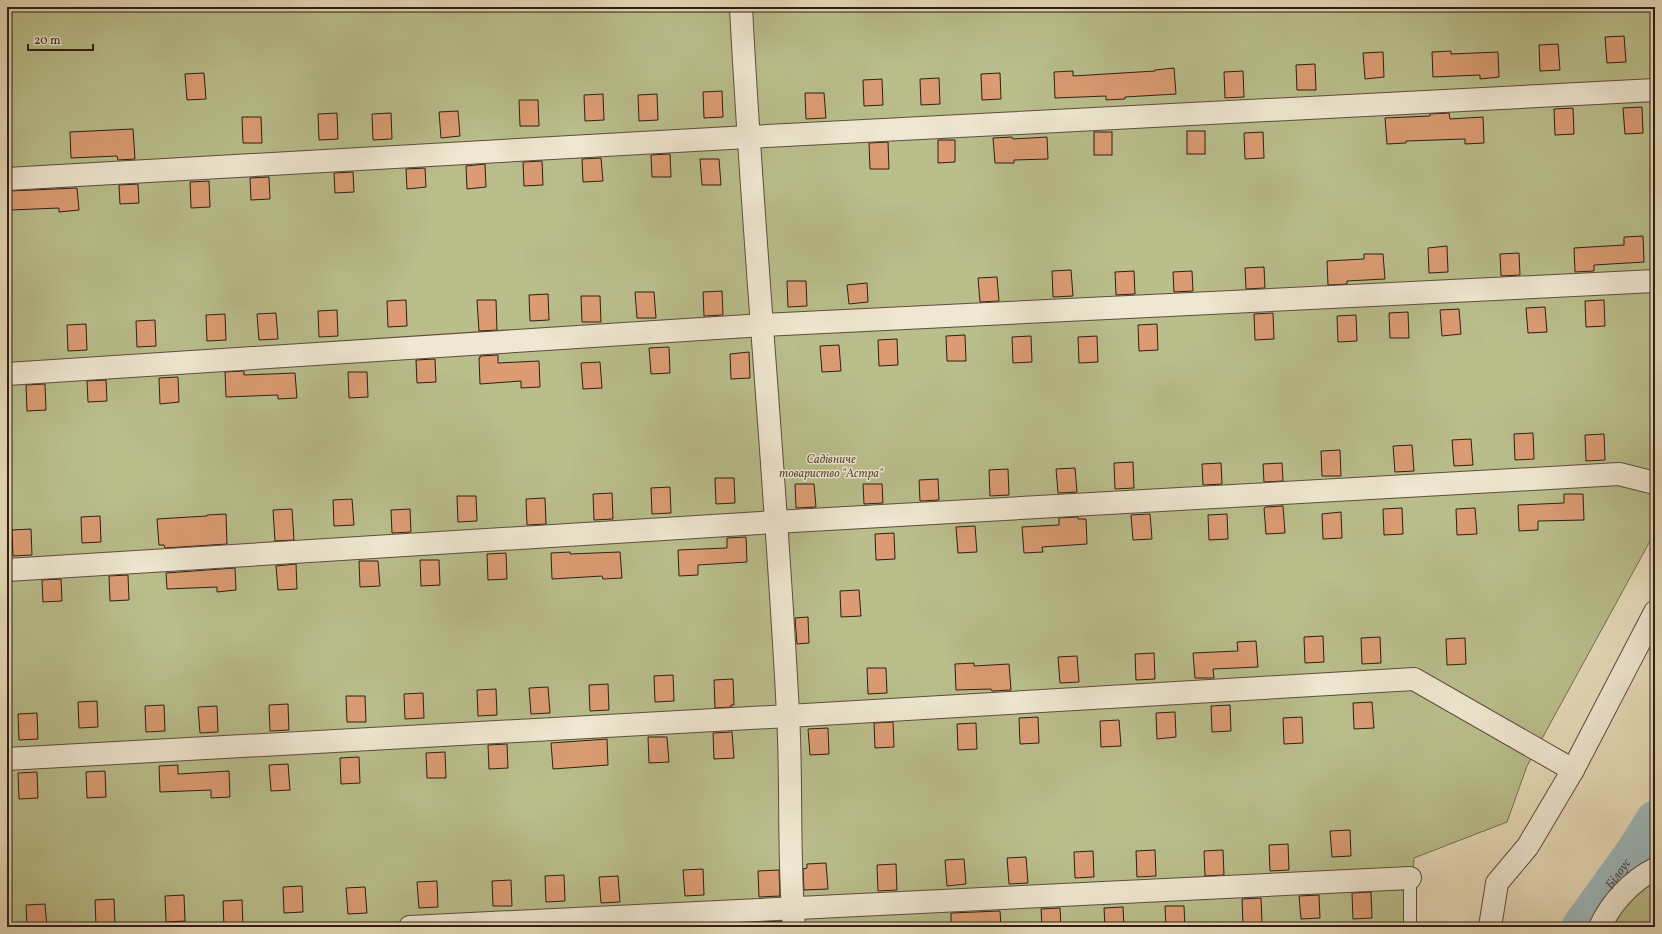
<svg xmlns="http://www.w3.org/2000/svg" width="1662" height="934" font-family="Vollkorn,serif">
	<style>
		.green { fill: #b9be8b; stroke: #746e50 }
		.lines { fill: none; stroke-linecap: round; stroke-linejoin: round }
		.river { stroke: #9cb7ba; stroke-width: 39 }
		.building { fill: #db9c73; stroke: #301d14 }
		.service-casing { stroke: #5e4c3d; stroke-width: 14 }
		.minor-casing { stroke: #5e4c3d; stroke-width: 24 }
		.service { stroke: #efe7d1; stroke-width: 12 }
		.minor { stroke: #efe7d1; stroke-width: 22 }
		.labels { text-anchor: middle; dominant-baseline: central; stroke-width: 3; stroke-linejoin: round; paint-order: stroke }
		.park-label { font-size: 12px; font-style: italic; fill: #594d38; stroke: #efe7d1 }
		.water-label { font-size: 13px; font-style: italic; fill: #504b46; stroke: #efe7d1 }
	</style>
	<rect width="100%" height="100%" fill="#e6dab8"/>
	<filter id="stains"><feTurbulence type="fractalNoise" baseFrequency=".005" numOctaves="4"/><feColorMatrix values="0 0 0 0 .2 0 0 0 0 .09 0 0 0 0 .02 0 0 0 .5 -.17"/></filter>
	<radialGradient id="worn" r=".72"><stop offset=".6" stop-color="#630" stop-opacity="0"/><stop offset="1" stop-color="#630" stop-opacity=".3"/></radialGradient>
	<g class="green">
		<path d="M7,7H1655V532L1527,766L1507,822L1414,858L1410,927H7Z"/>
		<path d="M1655,844V927H1602L1639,877Z"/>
	</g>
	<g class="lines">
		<path class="river" id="s1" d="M1581,927L1635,852L1655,820"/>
	</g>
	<g class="building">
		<path d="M1624,36L1626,62L1607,63L1605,37Z"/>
		<path d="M1558,44L1560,70L1540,71L1539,45Z"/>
		<path d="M1451,51V54L1498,52L1499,77L1480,79V75L1433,77L1432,52Z"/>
		<path d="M1383,52L1384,77L1365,79L1363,53Z"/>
		<path d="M1315,64L1316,90H1297L1296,65Z"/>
		<path d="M1174,68L1176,94L1125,97V99L1106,100V96L1055,98L1054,72L1073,71V76L1155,71V70Z"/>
		<path d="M1243,71L1244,97L1225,98L1224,72Z"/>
		<path d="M204,73L206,99L187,100L185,74Z"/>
		<path d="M1000,73L1001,99L982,100L981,74Z"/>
		<path d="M939,78L940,104L921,105L920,79Z"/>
		<path d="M882,79L883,105L864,106L863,80Z"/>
		<path d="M722,91L723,117L704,118L703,92Z"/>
		<path d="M805,93H824L826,118L806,119Z"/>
		<path d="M603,94L604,120L585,121L584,95Z"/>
		<path d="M657,94L658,120L639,121L638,95Z"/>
		<path d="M519,100H538L539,126H520Z"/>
		<path d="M1642,107L1643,133L1625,134L1623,108Z"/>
		<path d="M1573,108L1574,134L1555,135L1554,109Z"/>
		<path d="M458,111L460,136L441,138L439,112Z"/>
		<path d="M337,113L338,139L319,140L318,114Z"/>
		<path d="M391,113L392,139L373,140L372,114Z"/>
		<path d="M1449,113L1450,119L1483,117L1484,143L1465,144V139L1406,141V143L1387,144L1385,118L1430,116V114Z"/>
		<path d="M242,117H261L262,143H243Z"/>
		<path d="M133,129L135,159L118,160L117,156L71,158L70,132Z"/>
		<rect x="1187" y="131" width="18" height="23"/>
		<rect x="1094" y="132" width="18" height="23"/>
		<path d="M1263,132L1264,158L1245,159L1244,133Z"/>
		<path d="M1012,137L1013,139L1047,137L1048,159L1014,160V163H995L993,138Z"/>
		<path d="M938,140H955V162L938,163Z"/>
		<path d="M888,142L889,169H870L869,143Z"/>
		<path d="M670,154L671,177H652L651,155Z"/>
		<path d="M601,158L603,181L583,182L582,159Z"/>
		<path d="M700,159H719L721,185H702Z"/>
		<path d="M542,161L543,185L524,186L523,162Z"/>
		<path d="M485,164L486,187L467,189L466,166Z"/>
		<path d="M425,168L426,187L407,189L406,169Z"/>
		<path d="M353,172L354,192L335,193L334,173Z"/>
		<path d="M269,177L270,199L251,200L250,178Z"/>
		<path d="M209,181L210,207L191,208L190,182Z"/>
		<path d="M138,184L139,203L120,204L119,185Z"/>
		<path d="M77,188L79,210L59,212V208L11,210L10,191Z"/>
		<path d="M1643,236L1644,262L1594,265V271L1575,272L1574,248L1624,245V237Z"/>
		<path d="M1447,246L1448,272L1429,273L1428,248Z"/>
		<path d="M1519,253L1520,275L1501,276L1500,254Z"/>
		<path d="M1364,254H1383L1385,279L1347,281V284L1328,285L1327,261L1364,259Z"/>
		<path d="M1264,267L1265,288L1246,289L1245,268Z"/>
		<path d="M1071,270L1073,296L1053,297L1052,271Z"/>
		<path d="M1134,271L1135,294L1116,295L1115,272Z"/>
		<path d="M1192,271L1193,291L1174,292L1173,272Z"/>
		<path d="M997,277L999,301L980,302L978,278Z"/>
		<path d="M787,281H806L807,306L788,307Z"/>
		<path d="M867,283L868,302L849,304L847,285Z"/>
		<path d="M722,291L723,315L704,316L703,292Z"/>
		<path d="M635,292H654L656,318H637Z"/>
		<path d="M548,294L549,320L530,321L529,295Z"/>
		<path d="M581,296H600L601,322H582Z"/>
		<path d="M406,300L407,326L388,327L387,301Z"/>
		<path d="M477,300H496L497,330L479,331Z"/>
		<path d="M1604,300L1605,326L1586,327L1585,301Z"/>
		<path d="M1545,307L1547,332L1528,333L1526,308Z"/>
		<path d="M1459,309L1461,334L1442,336L1440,310Z"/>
		<path d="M337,310L338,336L319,337L318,311Z"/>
		<path d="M1408,312L1409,338H1390L1389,313Z"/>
		<path d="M276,313L278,339L259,340L257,314Z"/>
		<path d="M1273,313L1274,339L1255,340L1254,314Z"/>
		<path d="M225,314L226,340L207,341L206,315Z"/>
		<path d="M1356,315L1357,341L1338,342L1337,316Z"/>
		<path d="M155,320L156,346L137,347L136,321Z"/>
		<path d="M86,324L87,350L68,351L67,325Z"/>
		<path d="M1157,324L1158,350L1139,351L1138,325Z"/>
		<path d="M965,335L966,361H947L946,336Z"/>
		<path d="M1031,336L1032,362L1013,363L1012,337Z"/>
		<path d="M1097,336L1098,362L1079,363L1078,337Z"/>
		<path d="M897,339L898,365L879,366L878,340Z"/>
		<path d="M839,345L841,371L822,372L820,346Z"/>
		<path d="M669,347L670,373L651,374L649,348Z"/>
		<path d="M749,352L750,378L731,379L730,354Z"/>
		<path d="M498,355V363L539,361L540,387L521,388V381L480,384L479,358H480V356Z"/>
		<path d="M435,359L436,382L417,383L416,360Z"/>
		<path d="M600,362L602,388L583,389L581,363Z"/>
		<path d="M244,371V375L295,373L297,398L278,399V395L226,397L225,372Z"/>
		<path d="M348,372H367L368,397L349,398Z"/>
		<path d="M178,377L179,402L160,404L159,378Z"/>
		<path d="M106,380L107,401L88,402L87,381Z"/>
		<path d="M44,384H45L46,410L27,411L26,385Z"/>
		<path d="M1533,433L1534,459L1515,460L1514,434Z"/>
		<path d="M1604,434L1605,460L1586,461L1585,435Z"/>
		<path d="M1471,439L1473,465L1454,466L1452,440Z"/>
		<path d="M1412,445L1414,471L1395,472L1393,446Z"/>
		<path d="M1340,450L1341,476H1322L1321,451Z"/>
		<path d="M1133,462L1134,488L1115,489L1114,463Z"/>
		<path d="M1221,463L1222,484L1203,485L1202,464Z"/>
		<path d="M1282,463L1283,481L1264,482L1263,464Z"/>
		<path d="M1075,468L1077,492L1058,493L1056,469Z"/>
		<path d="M1008,469L1009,495L990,496L989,470Z"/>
		<path d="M715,478H734L735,503L716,504Z"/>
		<path d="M938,479L939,500L920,501L919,480Z"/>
		<path d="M795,484H814L816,507L796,508Z"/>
		<path d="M863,484H882L883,503L864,504Z"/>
		<path d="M670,487L671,513L652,514L651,488Z"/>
		<path d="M612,493L613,519L594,520L593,494Z"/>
		<path d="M1564,494H1583L1584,520L1538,521V530L1519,531L1518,505L1564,503Z"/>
		<path d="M457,496H476L477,521L458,522Z"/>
		<path d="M545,498L546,524L527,525L526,499Z"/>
		<path d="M352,499L354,525L334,526L333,500Z"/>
		<path d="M1283,506L1285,533L1266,534L1264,508L1266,507Z"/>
		<path d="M1402,508L1403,534L1384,535L1383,509Z"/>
		<path d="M1475,508L1477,534L1457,535L1456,509Z"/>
		<path d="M292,509L294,540L275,541L273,510Z"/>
		<path d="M410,509L411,532L392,533L391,510Z"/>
		<path d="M1341,512L1342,538L1323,539L1322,514Z"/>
		<path d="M226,514L227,544L165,548L164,545H159L157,519L207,516V515Z"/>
		<path d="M1150,514L1152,539L1133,540L1131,515Z"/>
		<path d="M1227,514L1228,539L1209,540L1208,515Z"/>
		<path d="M100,516L101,542L82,543L81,517Z"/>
		<path d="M1078,517V519H1086L1087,544L1042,547L1043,552L1024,553L1022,527L1059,525V518Z"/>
		<path d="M975,526L977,552L958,553L956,527Z"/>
		<path d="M31,529L32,555L13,556L12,530Z"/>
		<path d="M894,533L895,559L876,560L875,534Z"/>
		<path d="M746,537L747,562L698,565V575L679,576L678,550L727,548V538Z"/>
		<path d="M570,552V554L620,552L622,578L603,579L602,576L552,579L551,553Z"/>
		<path d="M506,553L507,579L488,580L487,554Z"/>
		<path d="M420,560H439L440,585L421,586Z"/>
		<path d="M359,561H378L380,586L360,587Z"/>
		<path d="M296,564L297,589L278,590L276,566Z"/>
		<path d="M235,568L236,590L217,592V587L167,589L166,573Z"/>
		<path d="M128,575L129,600L110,601L109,576Z"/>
		<path d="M61,579L62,601L43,602L42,580Z"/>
		<path d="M859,590L861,616L841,617L840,591Z"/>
		<path d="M808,617L809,643L797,644L795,618Z"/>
		<path d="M1323,636L1324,662L1305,663L1304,637Z"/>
		<path d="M1380,637L1381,663L1362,664L1361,638Z"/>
		<path d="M1465,638L1466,664L1447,665L1446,639Z"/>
		<path d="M1256,641L1258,667L1213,669L1214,678H1195L1193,653L1238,651L1237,642Z"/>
		<path d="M1154,653L1155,679L1136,680L1135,654Z"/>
		<path d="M1077,656L1079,682L1060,683L1058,657Z"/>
		<path d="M974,663V666L1009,664L1011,690L992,691L991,689L956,690L955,664Z"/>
		<path d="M867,668H886L887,693L868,694Z"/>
		<path d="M673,675L674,701L655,702L654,676Z"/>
		<path d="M733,679L734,705H731V707L715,708L714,680Z"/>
		<path d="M608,684L609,710L590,711L589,685Z"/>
		<path d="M548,687L550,713L531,714L529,688Z"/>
		<path d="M496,689L497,715L478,716L477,690Z"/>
		<path d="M423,693L424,718L405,719L404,694Z"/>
		<path d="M346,696H365L366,722H347Z"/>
		<path d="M97,701L98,727L79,728L78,702Z"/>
		<path d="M1372,702L1374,728L1354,729L1353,703Z"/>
		<path d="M288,704L289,730L270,731L269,705Z"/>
		<path d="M164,705L165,731L146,732L145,706Z"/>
		<path d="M1230,705L1231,731L1212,732L1211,706Z"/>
		<path d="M217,706L218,732L200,733L198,707Z"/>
		<path d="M1175,712L1176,737L1157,739L1156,713Z"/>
		<path d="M37,713L38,739L19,740L18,714Z"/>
		<path d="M1038,717L1039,743L1020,744L1019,718Z"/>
		<path d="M1302,717L1303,743L1284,744L1283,718Z"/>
		<path d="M1119,720L1121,746L1101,747L1100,721Z"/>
		<path d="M893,722L894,747L875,748L874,723Z"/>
		<path d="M976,723L977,749L958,750L957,724Z"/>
		<path d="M828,728L829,754L810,755L808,729Z"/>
		<path d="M732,732L734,758L714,759L713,733Z"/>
		<path d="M648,737H667L669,762L649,763Z"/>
		<path d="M607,739L608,765L553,769L551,743Z"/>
		<path d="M507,744L508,768L489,769L488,745Z"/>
		<path d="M445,752L446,778H427L426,753Z"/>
		<path d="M359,757L360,783L341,784L340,758Z"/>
		<path d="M288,764L290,790L271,791L269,765Z"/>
		<path d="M178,765V774L229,771L230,797L211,798V790L160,792L159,766Z"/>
		<path d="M105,771L106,797L87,798L86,772Z"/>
		<path d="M37,772L38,798L19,799L18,773Z"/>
		<path d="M1350,830L1351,856L1332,857L1330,831Z"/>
		<path d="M1288,844L1289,870L1270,871L1269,845Z"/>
		<path d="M1155,850L1156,876L1137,877L1136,851Z"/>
		<path d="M1223,850L1224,875L1205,876L1204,851Z"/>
		<path d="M1093,851L1094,877L1075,878L1074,852Z"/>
		<path d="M1026,857L1028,883L1009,884L1007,858Z"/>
		<path d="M964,859L966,884L947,886L945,860Z"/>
		<path d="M826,863L828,889L804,890L803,869L807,868V864Z"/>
		<path d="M896,864L897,890L878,891L877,865Z"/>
		<path d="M703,869L704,895L685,896L683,870Z"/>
		<path d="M779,870L780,896L759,897L758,871Z"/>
		<path d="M564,875L565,901L546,902L545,876Z"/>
		<path d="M618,876L620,902L601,903L599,877Z"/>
		<path d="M511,880L512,906H493L492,881Z"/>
		<path d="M437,881L438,907L419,908L417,882Z"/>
		<path d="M302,886L303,912L284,913L283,887Z"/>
		<path d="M365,887L367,913L348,914L346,888Z"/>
		<path d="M1371,892L1372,918L1353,919L1352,893Z"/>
		<path d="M184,895L185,921L166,922L165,896Z"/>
		<path d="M1319,895L1320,918L1301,919L1299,896Z"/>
		<path d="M1261,898L1262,923L1243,924L1242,899Z"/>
		<path d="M114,899L115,925L96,926L95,900Z"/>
		<path d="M242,900L243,926L224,927L223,901Z"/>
		<path d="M45,904L47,927H27L26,905Z"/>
		<path d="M1165,906H1184L1185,927H1166Z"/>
		<path d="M1123,907L1124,927H1105L1104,908Z"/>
		<path d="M1060,908L1061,927H1042L1041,909Z"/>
		<path d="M1000,911L1001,927H951V913Z"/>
		<path d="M781,921V927H765V922Z"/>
	</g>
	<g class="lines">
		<g class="service-casing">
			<path id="service" d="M1410,878V927"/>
		</g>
		<g class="minor-casing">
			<g id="minor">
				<path d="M741,7C753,243 776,478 788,714C792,785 788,856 794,927"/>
				<path d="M7,179L748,137L1655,90"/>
				<path d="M7,374L763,325L1655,281"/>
				<path d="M7,570L775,522L1619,474L1655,483"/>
				<path d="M7,759L788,716L1414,679L1573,770"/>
				<path d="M410,927L1410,878"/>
				<path d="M1490,927L1497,883L1528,846L1573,770L1655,612"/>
				<path d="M1600,927C1611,903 1631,881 1655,869"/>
			</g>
		</g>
		<use href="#service" class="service"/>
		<use href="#minor" class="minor"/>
	</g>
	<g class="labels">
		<g class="park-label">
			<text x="831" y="460">Садівниче<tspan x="831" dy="14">товариство "Астра"</tspan></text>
		</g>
		<g class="water-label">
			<text stroke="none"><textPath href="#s1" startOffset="65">Білоус</textPath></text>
		</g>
	</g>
	<rect width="1662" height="934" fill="none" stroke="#e6dab8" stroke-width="24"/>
	<rect x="8" y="8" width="1646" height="918" fill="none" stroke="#301d14" stroke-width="2"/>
	<rect x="12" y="12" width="1638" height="910" fill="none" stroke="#301d14"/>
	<path d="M28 44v6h65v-6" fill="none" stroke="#301d14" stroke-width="2"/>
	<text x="34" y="44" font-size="12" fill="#301d14" stroke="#efe7d1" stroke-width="3" paint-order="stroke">20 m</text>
	<rect width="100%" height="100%" filter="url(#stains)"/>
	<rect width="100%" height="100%" fill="url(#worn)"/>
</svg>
